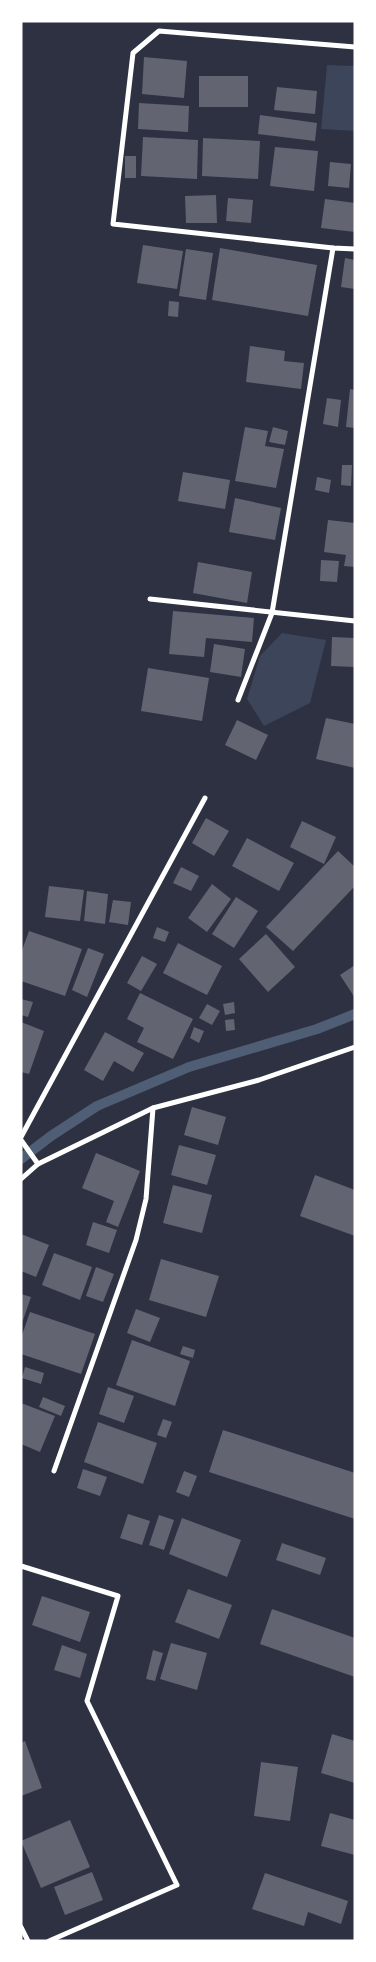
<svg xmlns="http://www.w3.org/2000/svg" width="376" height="1962" font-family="'Source Sans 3',sans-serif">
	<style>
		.green { fill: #3c4559 }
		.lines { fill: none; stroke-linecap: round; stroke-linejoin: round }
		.stream { stroke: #4f5d75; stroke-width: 10 }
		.building { fill: #626471 }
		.minor { stroke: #fff; stroke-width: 5 }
	</style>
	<rect width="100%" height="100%" fill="#2d3142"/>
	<g class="green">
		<path d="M327,65L355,66V131L321,129Z"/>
		<path d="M282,633L326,640L310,703L264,726L247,699L260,656Z"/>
	</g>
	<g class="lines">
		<path class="stream" d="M21,1159L51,1136L97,1106L189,1067L317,1029L355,1014"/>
	</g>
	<g class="building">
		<path d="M144,57L187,61L184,98L142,94Z"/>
		<rect x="199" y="76" width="49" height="31"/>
		<path d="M277,87L317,91L315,114L274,110Z"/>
		<path d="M139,103L189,106L188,132L138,129Z"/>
		<path d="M260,115L317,123L315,141L258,134Z"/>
		<path d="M143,137L198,140L197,179L141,176Z"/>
		<path d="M203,138L260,141L258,179L202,176Z"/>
		<path d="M275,147L318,151L314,191L270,186Z"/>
		<rect x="125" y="156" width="11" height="22"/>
		<path d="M330,162L351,164L349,188L328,186Z"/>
		<path d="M216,195L217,223H186L185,196Z"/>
		<path d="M228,198L253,200L251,223L226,221Z"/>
		<path d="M325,199L355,203V232L321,228Z"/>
		<path d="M143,245L183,251L177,289L137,283Z"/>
		<path d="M220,248L317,265L308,316L212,300Z"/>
		<path d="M186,249L213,253L206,300L179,296Z"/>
		<path d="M345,258L355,260V289L341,287Z"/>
		<path d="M169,301L179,302L178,317L168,316Z"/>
		<path d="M250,346L285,351L284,361L304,363L301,389L246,382Z"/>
		<path d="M350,389L355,390V428L346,427Z"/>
		<path d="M327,398L341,400L338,427L323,424Z"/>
		<path d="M245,427L268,431L265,446L284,449L276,488L235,481Z"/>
		<path d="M273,427L288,431L285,445L269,442Z"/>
		<path d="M342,465H352L351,486L341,485Z"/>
		<path d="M183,472L230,480L225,509L178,501Z"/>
		<path d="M317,477L331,480L329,493L315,490Z"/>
		<path d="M235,498L281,508L275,540L229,532Z"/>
		<path d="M328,520L355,523V567L344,566L346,555L324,552Z"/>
		<path d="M321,560L339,561L337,582L320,581Z"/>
		<path d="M198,562L252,572L247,603L193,593Z"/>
		<path d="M173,611L254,618L252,642L206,638L204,657L169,654Z"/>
		<path d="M332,637L355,638V667L331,666Z"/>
		<path d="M214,644L245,649L241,677L210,672Z"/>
		<path d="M148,668L209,678L202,721L141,711Z"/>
		<path d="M326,718L355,724V768L316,759Z"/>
		<path d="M237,720L268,735L256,760L225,745Z"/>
		<path d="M206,818L229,831L214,856L192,843Z"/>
		<path d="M302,821L336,837L324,864L290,847Z"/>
		<path d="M247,838L294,863L279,891L232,866Z"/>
		<path d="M338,851L355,867V886L293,951L266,927Z"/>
		<path d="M181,867L199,876L191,891L173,883Z"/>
		<path d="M212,884L231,899L207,932L188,918Z"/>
		<path d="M49,886L84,890L80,921L45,917Z"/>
		<path d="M87,891L108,894L105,924L84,921Z"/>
		<path d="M236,897L258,911L234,948L212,934Z"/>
		<path d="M113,900L131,902L128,925L109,922Z"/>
		<path d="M157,927L169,932L165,942L153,938Z"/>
		<path d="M29,931L82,949L65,996L21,981V953Z"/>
		<path d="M266,934L295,967L268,992L239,959Z"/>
		<path d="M178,943L222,966L207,995L163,973Z"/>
		<path d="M88,948L104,954L87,997L72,990Z"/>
		<path d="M142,956L157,964L141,991L127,983Z"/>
		<path d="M355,965V998L340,975Z"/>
		<path d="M140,993L193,1019L173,1059L137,1042L144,1028L127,1019Z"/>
		<path d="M21,999L33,1002L28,1017L21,1015Z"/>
		<path d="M234,1002L235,1013L225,1015L223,1004Z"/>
		<path d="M207,1004L220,1011L212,1025L199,1018Z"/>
		<path d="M234,1019L235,1030L226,1031L225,1020Z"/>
		<path d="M21,1022L44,1031L29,1074L21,1072Z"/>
		<path d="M194,1027L204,1031L199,1043L190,1038Z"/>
		<path d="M105,1032L144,1053L133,1072L114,1061L103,1081L84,1070Z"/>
		<path d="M192,1107L226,1117L218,1145L184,1135Z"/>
		<path d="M179,1145L216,1155L207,1185L171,1175Z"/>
		<path d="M96,1153L140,1171L118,1227L106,1222L114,1201L82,1188Z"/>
		<path d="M315,1175L355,1190V1236L300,1216Z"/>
		<path d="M173,1185L212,1195L202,1233L163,1223Z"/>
		<path d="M93,1222L117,1230L109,1253L86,1245Z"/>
		<path d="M21,1234L49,1245L36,1277L21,1271Z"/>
		<path d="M54,1253L92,1267L80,1300L42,1285Z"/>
		<path d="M161,1259L219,1276L206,1317L149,1300Z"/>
		<path d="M96,1267L114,1274L103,1302L86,1296Z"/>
		<path d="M21,1294L31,1297L22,1323H21Z"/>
		<path d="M136,1309L160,1318L150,1342L127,1333Z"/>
		<path d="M30,1312L95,1334L81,1374L21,1354V1338Z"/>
		<path d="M132,1340L190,1361L175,1406L116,1385Z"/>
		<path d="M183,1346L195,1350L193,1358L180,1354Z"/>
		<path d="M25,1367L44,1373L41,1384L22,1378Z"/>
		<path d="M108,1387L134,1396L124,1423L99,1414Z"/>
		<path d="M43,1397L65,1406L61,1416L39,1407Z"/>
		<path d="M21,1403L55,1416L40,1452L21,1444Z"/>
		<path d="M163,1419L172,1422L166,1438L157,1435Z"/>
		<path d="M98,1422L157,1443L143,1484L84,1462Z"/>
		<path d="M223,1430L355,1473V1519L209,1472Z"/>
		<path d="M83,1469L107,1477L100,1496L77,1488Z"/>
		<path d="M184,1471L197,1476L189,1497L176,1492Z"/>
		<path d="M128,1514L150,1521L142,1545L120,1538Z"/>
		<path d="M159,1515L174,1520L164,1550L149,1545Z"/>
		<path d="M182,1518L241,1540L227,1577L169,1554Z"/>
		<path d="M282,1543L326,1558L320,1575L276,1560Z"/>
		<path d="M188,1589L232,1605L219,1639L175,1622Z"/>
		<path d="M42,1596L90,1612L80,1642L32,1625Z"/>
		<path d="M272,1609L355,1638V1677L260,1644Z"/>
		<path d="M171,1643L207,1653L197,1690L160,1679Z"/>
		<path d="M62,1645L87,1654L80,1678L54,1670Z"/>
		<path d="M153,1650L163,1653L155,1681L146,1679Z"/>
		<path d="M332,1734L355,1741V1783L321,1773Z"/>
		<path d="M25,1741L42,1788L21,1796V1743Z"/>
		<path d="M261,1762L298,1767L290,1821L254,1816Z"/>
		<path d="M330,1813L355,1820V1855L321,1846Z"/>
		<path d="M70,1820L90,1867L41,1888L21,1841Z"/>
		<path d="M92,1872L103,1900L65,1915L54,1887Z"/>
		<path d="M265,1873L348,1901L341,1924L308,1912L304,1926L252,1909Z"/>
	</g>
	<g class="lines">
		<g class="minor">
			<path d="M355,47L159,31L133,53L113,224L333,248L355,249"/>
			<path d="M150,599L355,621"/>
			<path d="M238,700L272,613L333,248"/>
			<path d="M21,1137L205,798"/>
			<path d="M21,1140L38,1164"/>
			<path d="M21,1179L38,1164L153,1108L259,1080L355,1047"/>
			<path d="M54,1471L136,1240L146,1199L153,1108"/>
			<path d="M21,1566L118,1596L87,1701L177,1885L49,1941"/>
			<path d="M21,1927L28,1941"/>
		</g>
	</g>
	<rect width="376" height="1962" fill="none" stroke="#ffffff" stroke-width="45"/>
</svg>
